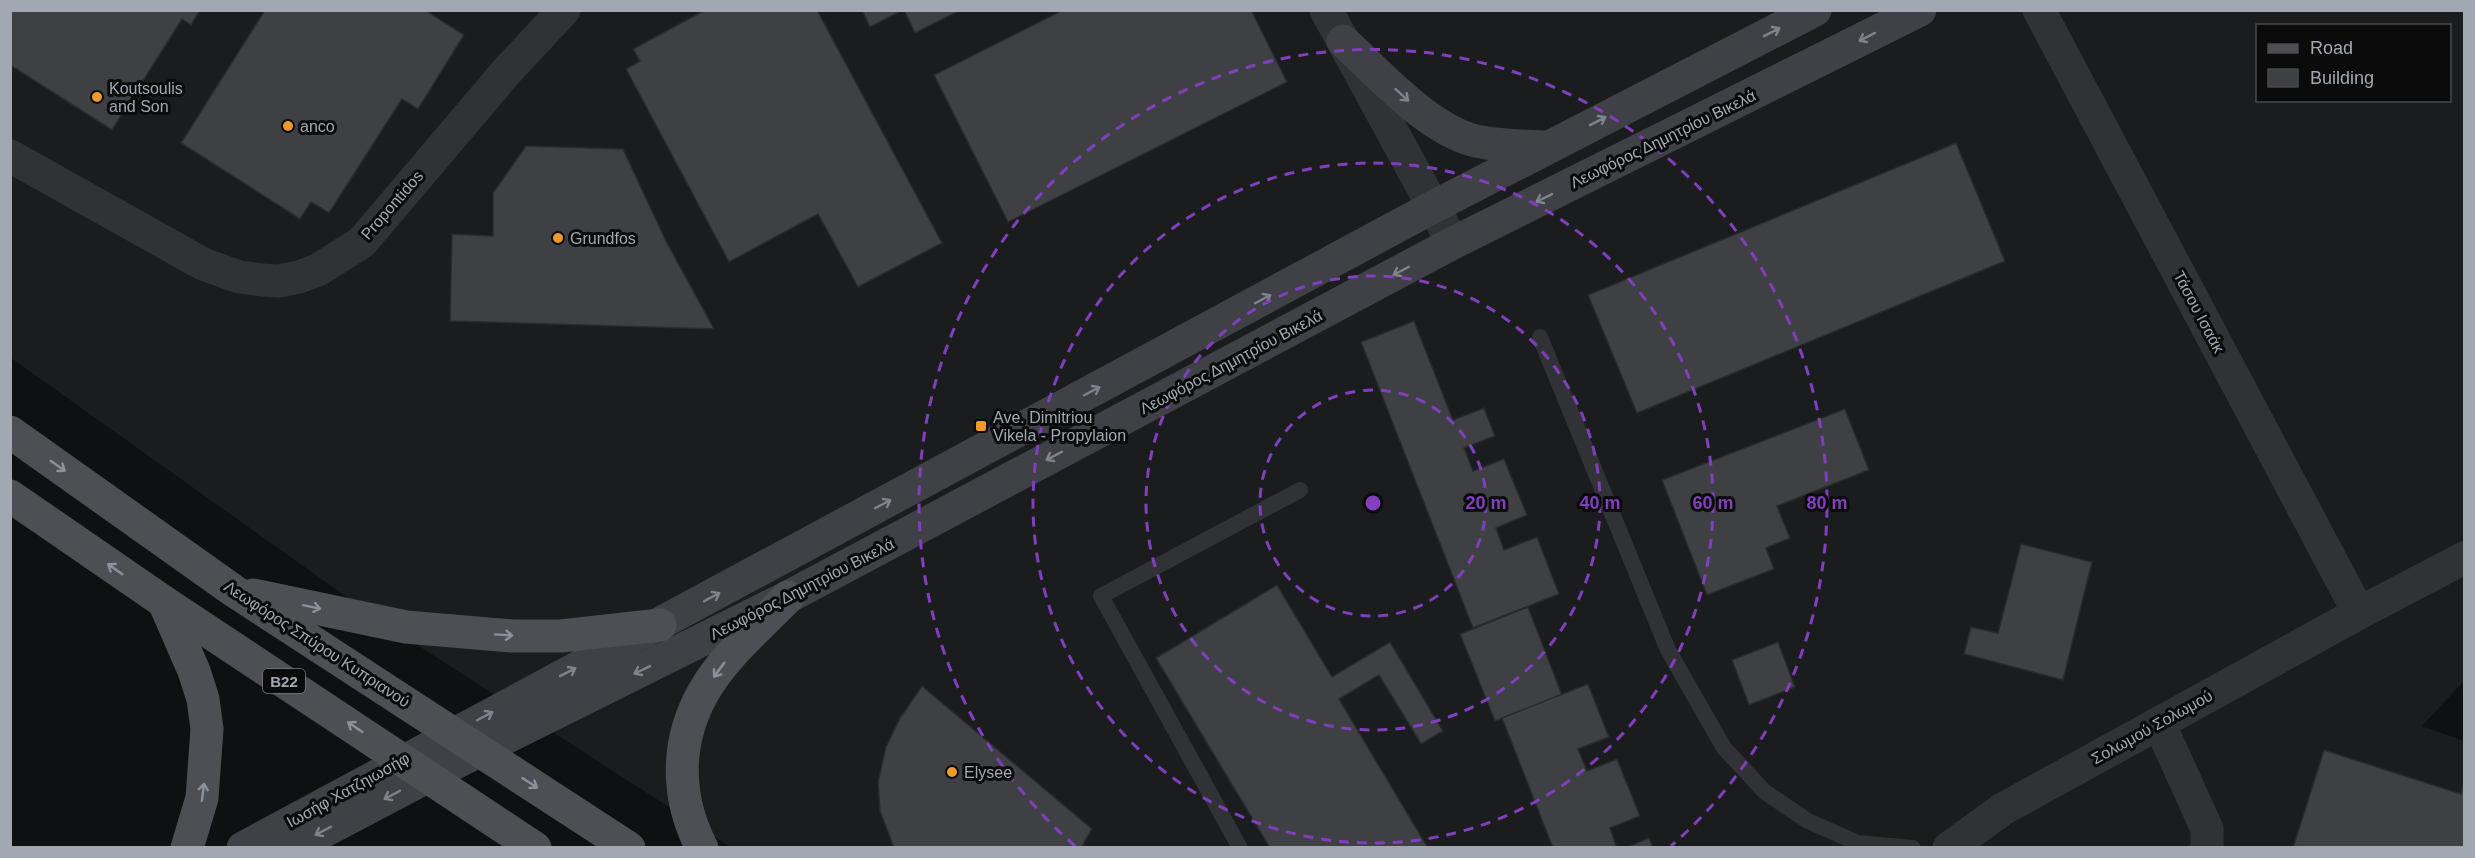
<svg xmlns="http://www.w3.org/2000/svg" width="2475" height="858" font-family="Arial,sans-serif">
	<style>
		.built { fill: #1b1c1e; fill-rule: evenodd }
		.building { fill: #3e4044; stroke: #292a2d; stroke-width: 1.5 }
		.lines { fill: none; stroke-linecap: round; stroke-linejoin: round }
		.service { stroke: #313236; stroke-width: 16 }
		.minor { stroke: #313236; stroke-width: 33 }
		.secondary { stroke: #3f4146; stroke-width: 33 }
		.primary { stroke: #4d4f55; stroke-width: 33 }
		.oneway { stroke: #7f848c }
		.oneway2 { stroke: #8c929b }
		.ring { fill: none; stroke: #813fbd; stroke-width: 3; stroke-dasharray: 10 8 }
		.poi-dot { fill: #ee992a; stroke: #0b0b0c; stroke-width: 2 }
		.labels { text-anchor: middle; dominant-baseline: central; stroke-width: 6; stroke-linejoin: round; paint-order: stroke }
		.shield { fill: #0b0b0c; stroke: #747980; stroke-width: 1.5 }
		.shield-label { font-size: 15px; font-weight: bold; fill: #a1a8b2 }
		.poi-label { font-size: 16px; fill: #a1a8b2; stroke: #0b0b0c; text-anchor: start }
		.street-label { font-size: 16px; fill: #a1a8b2; stroke: #0b0b0c }
		.centre { fill: #813fbd; stroke: #0b0b0c; stroke-width: 3 }
		.ring-label { font-size: 18px; text-anchor: middle; font-weight: bold; fill: #813fbd; stroke: #0b0b0c; stroke-width: 6; stroke-linejoin: round; paint-order: stroke }
	</style>
	<rect width="100%" height="100%" fill="#0f1011"/>
	<path class="built" d="M11,11H2464V681L2422,726L2464,741V847H731L386,625L11,358ZM2258,26H2450V100H2258Z"/>
	<g class="building">
		<path d="M10,10H200L191,25L182,19L112,130L10,65Z"/>
		<path d="M265,10H425L464,35L418,109L402,99L329,213L311,202L300,219L181,143Z"/>
		<path d="M705,10H817L942,243L858,287L818,214L729,262L626,69L640,61L633,49Z"/>
		<path d="M862,10H903L870,27Z"/>
		<path d="M904,10H961L915,33Z"/>
		<path d="M1063,10H1251L1287,82L1008,222L934,75Z"/>
		<path d="M1956,143L2005,261L1637,413L1588,295Z"/>
		<path d="M526,146L623,149L666,241L714,329L450,321L452,234L493,236V193Z"/>
		<path d="M1414,321L1453,420L1484,408L1495,436L1464,448L1473,471L1504,459L1527,515L1496,528L1504,550L1537,537L1559,594L1473,628L1361,342Z"/>
		<path d="M1845,409L1869,470L1777,506L1790,538L1766,548L1774,569L1707,595L1662,480Z"/>
		<path d="M2021,544L2092,562L2063,680L1964,654L1971,627L1998,633Z"/>
		<path d="M1277,585L1332,677L1390,642L1443,731L1421,744L1379,675L1339,699L1428,848H1270L1156,658Z"/>
		<path d="M1528,607L1562,695L1495,721L1460,634Z"/>
		<path d="M1778,642L1795,687L1749,705L1732,660Z"/>
		<path d="M1588,684L1609,737L1578,749L1587,771L1617,759L1640,816L1610,828L1617,848H1553L1502,718Z"/>
		<path d="M922,686L1092,829L1081,848H894L880,811L878,782L886,747L900,718Z"/>
		<path d="M2324,750L2461,794L2464,781V848H2293Z"/>
		<path d="M1649,838L1653,848H1625Z"/>
	</g>
	<g class="lines">
		<g class="service">
			<path d="M1540,337L1668,650L1724,748L1765,792L1808,821L1858,843L1913,848"/>
			<path d="M1240,848L1101,596L1300,490"/>
		</g>
		<g class="minor">
			<path d="M1326,10L1453,243"/>
			<path d="M2039,10L2359,613"/>
			<path d="M10,156L203,264L239,277L262,280L279,281L299,277L318,270L362,242L507,71L564,10"/>
			<path d="M2159,723L2207,829V848"/>
			<path d="M1949,848L2003,809L2359,613L2464,558"/>
		</g>
		<g class="secondary">
			<path d="M1343,41C1379,74 1432,134 1481,142C1502,146 1525,146 1546,147"/>
			<path d="M243,848L1433,207L1815,10"/>
			<path d="M292,848L429,776L788,597L1453,243L1920,10"/>
		</g>
		<g class="primary">
			<path d="M10,432L234,591L629,848"/>
			<path d="M10,496L164,602L535,848"/>
			<path d="M253,595L406,627L512,636H561L660,625"/>
			<path d="M164,602L194,671L203,699L207,729L202,798L187,848"/>
			<path d="M702,848C676,798 675,743 703,693C723,657 759,627 788,597"/>
		</g>
	</g>
	<defs><path id="oneway-shaft" d="M-6 0H5M1.5-3L5.5 0L1.5 3" fill="none" stroke-width="1.6" stroke-linecap="round" stroke-linejoin="round" transform="scale(1.5)"/></defs>
	<g class="oneway">
		<use href="#oneway-shaft" transform="translate(1772 32) rotate(-27)"/>
		<use href="#oneway-shaft" transform="translate(1867 37) rotate(153)"/>
		<use href="#oneway-shaft" transform="translate(1402 95) rotate(42)"/>
		<use href="#oneway-shaft" transform="translate(1598 121) rotate(-27)"/>
		<use href="#oneway-shaft" transform="translate(1544 198) rotate(154)"/>
		<use href="#oneway-shaft" transform="translate(1401 271) rotate(152)"/>
		<use href="#oneway-shaft" transform="translate(1263 299) rotate(-28)"/>
		<use href="#oneway-shaft" transform="translate(1092 391) rotate(-28)"/>
		<use href="#oneway-shaft" transform="translate(1054 456) rotate(152)"/>
		<use href="#oneway-shaft" transform="translate(883 504) rotate(-28)"/>
		<use href="#oneway-shaft" transform="translate(712 597) rotate(-28)"/>
		<use href="#oneway-shaft" transform="translate(642 670) rotate(154)"/>
		<use href="#oneway-shaft" transform="translate(568 672) rotate(-27)"/>
		<use href="#oneway-shaft" transform="translate(485 716) rotate(-28)"/>
		<use href="#oneway-shaft" transform="translate(392 795) rotate(152)"/>
		<use href="#oneway-shaft" transform="translate(323 831) rotate(152)"/>
	</g>
	<g class="oneway2">
		<use href="#oneway-shaft" transform="translate(58 466) rotate(35)"/>
		<use href="#oneway-shaft" transform="translate(115 569) rotate(-145)"/>
		<use href="#oneway-shaft" transform="translate(312 607) rotate(12)"/>
		<use href="#oneway-shaft" transform="translate(504 635) rotate(4)"/>
		<use href="#oneway-shaft" transform="translate(719 670) rotate(126)"/>
		<use href="#oneway-shaft" transform="translate(355 727) rotate(-146)"/>
		<use href="#oneway-shaft" transform="translate(530 783) rotate(33)"/>
		<use href="#oneway-shaft" transform="translate(203 792) rotate(-83)"/>
	</g>
	<g class="ring">
		<circle cx="1373" cy="503" r="113"/>
		<circle cx="1373" cy="503" r="227"/>
		<circle cx="1373" cy="503" r="340"/>
		<path d="M1075 846A454 454 0 1 1 1671 846"/>
	</g>
	<g class="poi-dot">
		<circle cx="97" cy="97" r="6"/>
		<circle cx="288" cy="126" r="6"/>
		<circle cx="558" cy="238" r="6"/>
		<rect x="975" y="420" width="12" height="12" rx="3"/>
		<circle cx="952" cy="772" r="6"/>
	</g>
	<g class="labels">
		<rect class="shield" x="263" y="669" width="42" height="24" rx="4.5"/>
		<g class="shield-label">
			<text x="284" y="681">B22</text>
		</g>
		<g class="poi-label">
			<text x="109" y="88">Koutsoulis<tspan x="109" dy="18">and Son</tspan></text>
			<text x="300" y="126">anco</text>
			<text x="570" y="238">Grundfos</text>
			<text x="993" y="417">Ave. Dimitriou<tspan x="993" dy="18">Vikela - Propylaion</tspan></text>
			<text x="964" y="772">Elysee</text>
		</g>
		<g class="street-label">
			<text transform="translate(1663 139) rotate(-26)">Λεωφόρος Δημητρίου Βικελά</text>
			<text transform="translate(392 205) rotate(-49)">Propontidos</text>
			<text transform="translate(2199 312) rotate(62)">Τάσου Ισαάκ</text>
			<text transform="translate(1231 362) rotate(-28)">Λεωφόρος Δημητρίου Βικελά</text>
			<text transform="translate(802 589) rotate(-27)">Λεωφόρος Δημητρίου Βικελά</text>
			<text transform="translate(317 644) rotate(33)">Λεωφόρος Σπύρου Κυπριανού</text>
			<text transform="translate(2152 727) rotate(-29)">Σολωμού Σολωμού</text>
			<text transform="translate(348 790) rotate(-29)">Ιωσήφ Χατζηιωσήφ</text>
		</g>
	</g>
	<circle cx="1373" cy="503" r="9" class="centre"/>
	<g class="ring-label">
		<text x="1486" y="509">20 m</text>
		<text x="1600" y="509">40 m</text>
		<text x="1713" y="509">60 m</text>
		<text x="1827" y="509">80 m</text>
	</g>
	<rect width="2475" height="858" fill="none" stroke="#a1a8b2" stroke-width="24"/>
	<rect x="2256" y="24" width="195" height="78" fill="#0b0b0c" stroke="#474a4e" stroke-width="1.5"/>
	<rect x="2268" y="44" width="30" height="9" fill="#4d4f55" stroke="#474a4e" stroke-width="1.5"/>
	<text x="2310" y="54" font-size="18" fill="#a1a8b2">Road</text>
	<rect x="2268" y="69" width="30" height="18" fill="#3e4044" stroke="#474a4e" stroke-width="1.5"/>
	<text x="2310" y="84" font-size="18" fill="#a1a8b2">Building</text>
</svg>
